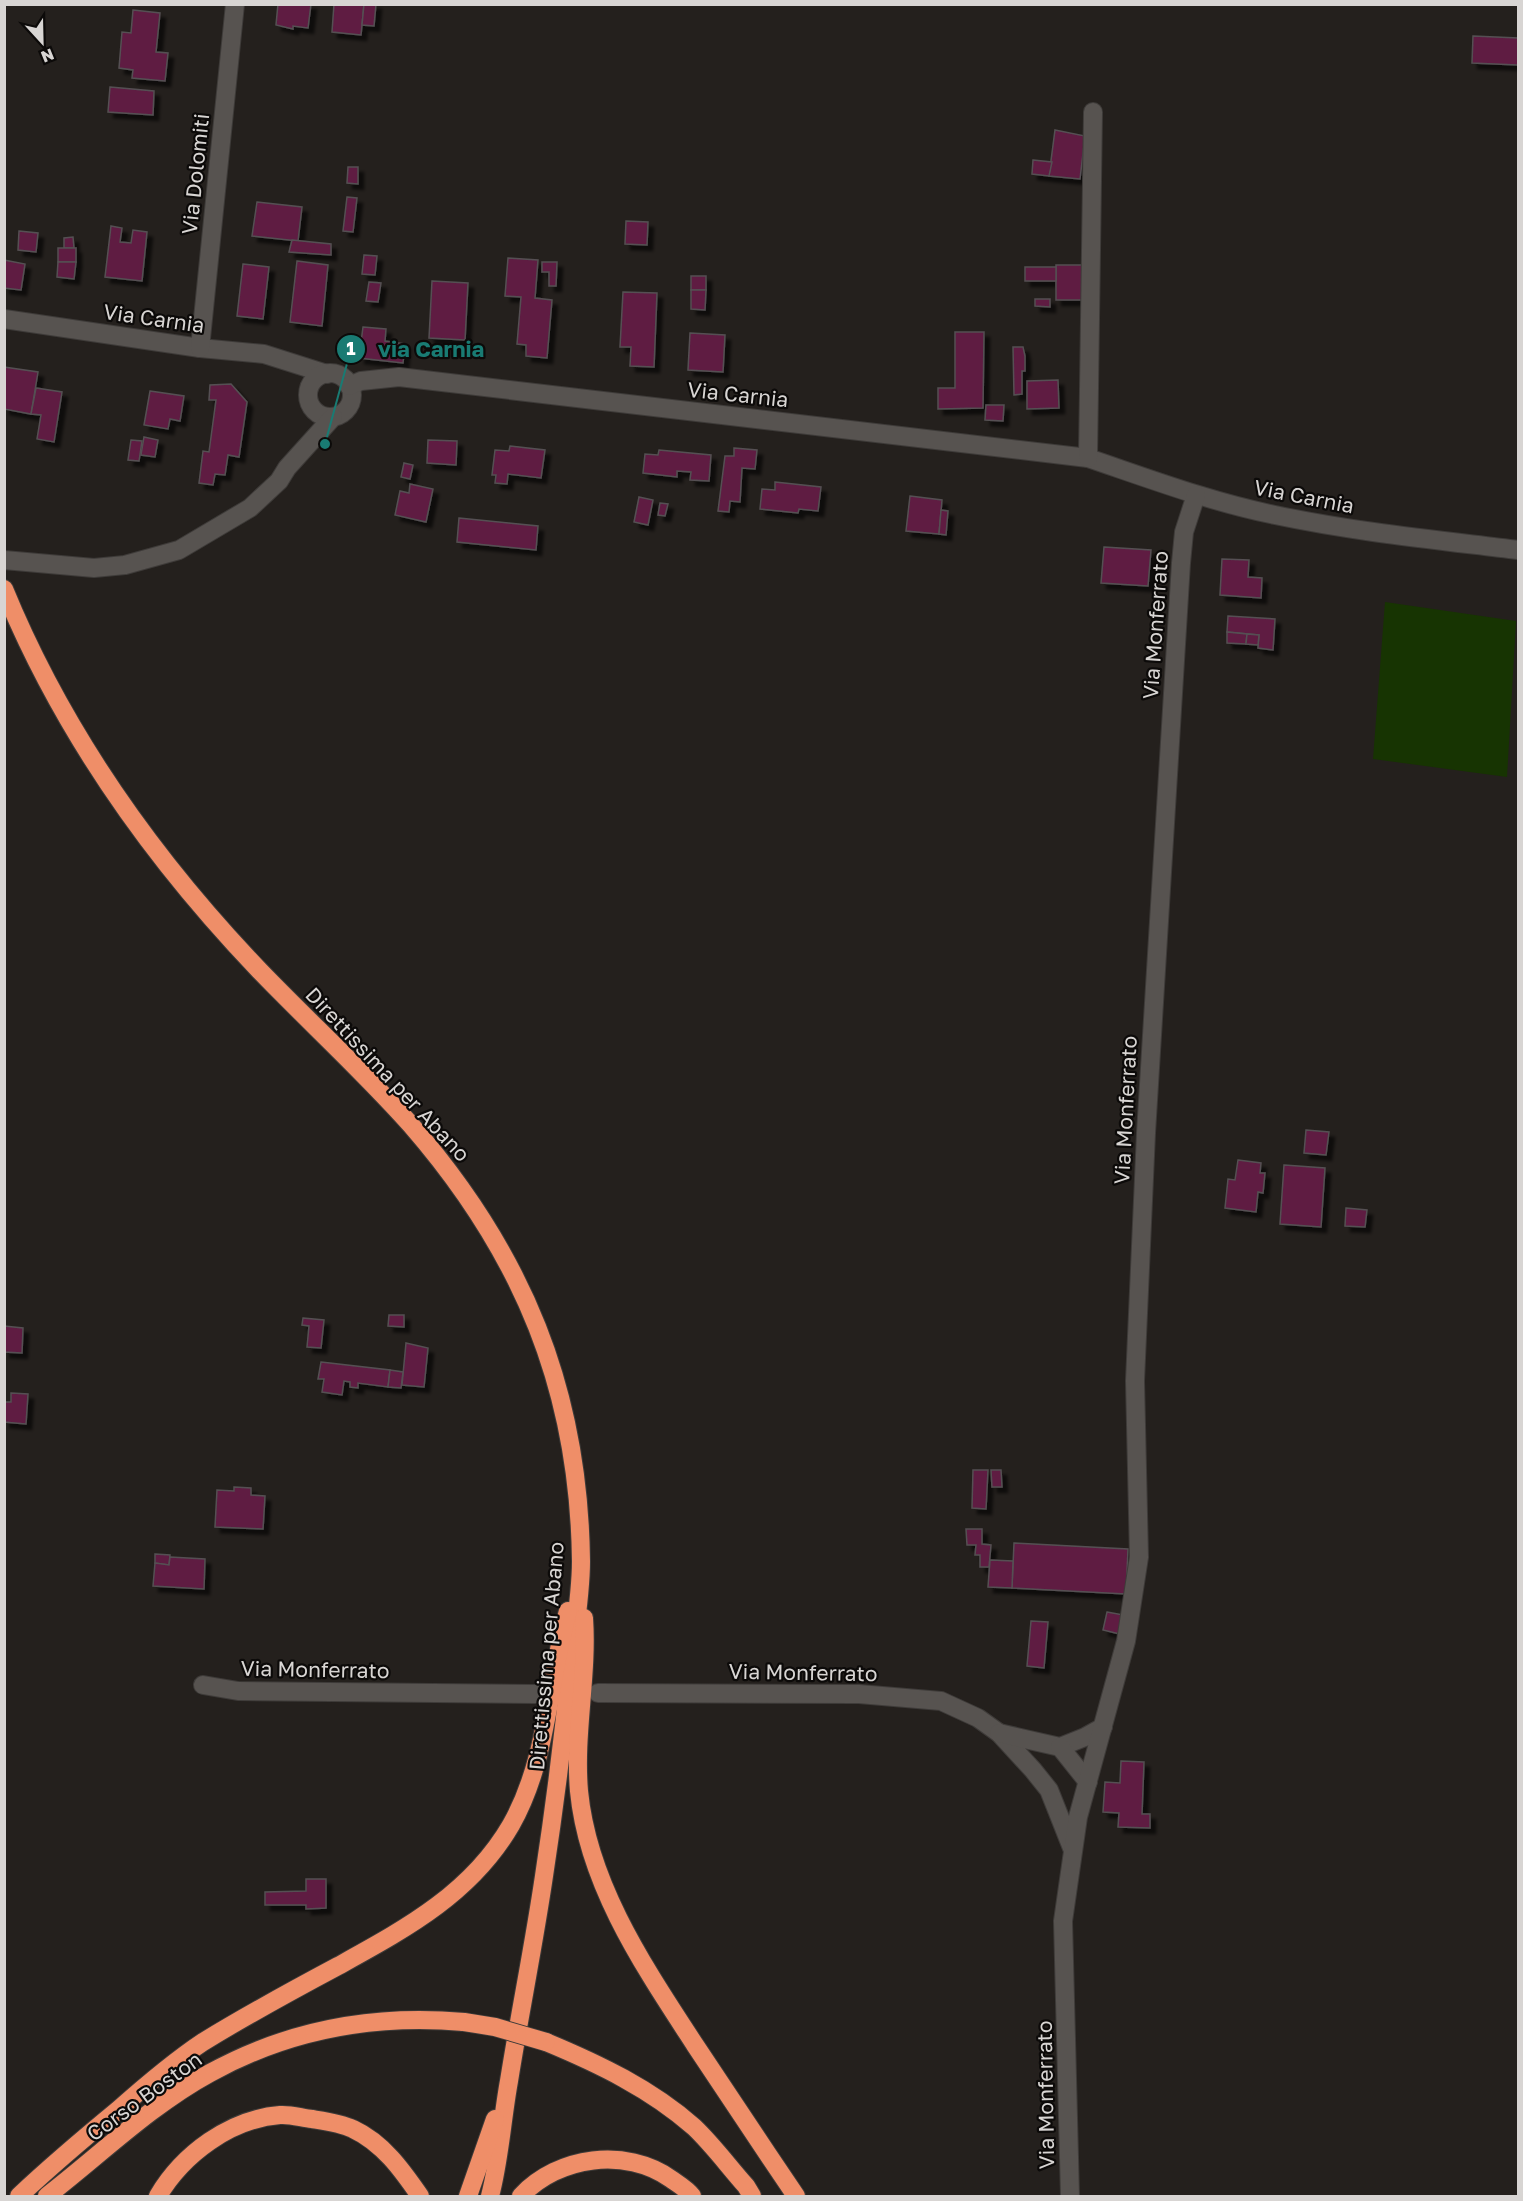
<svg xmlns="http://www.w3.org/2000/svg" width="1523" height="2201" font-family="'Golos Text',sans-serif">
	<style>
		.green { fill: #173402 }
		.building { fill: #5e1c42; stroke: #555053; stroke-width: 1.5; filter: url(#shadow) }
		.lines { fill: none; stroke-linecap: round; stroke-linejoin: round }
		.minor-casing { stroke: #3e3b39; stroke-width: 20 }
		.highway-casing { stroke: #3e3b39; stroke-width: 20 }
		.minor { stroke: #575350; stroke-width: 18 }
		.highway { stroke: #ef8e68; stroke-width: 18 }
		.highway-bridge-casing { stroke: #3e3b39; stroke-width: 20; stroke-linecap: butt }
		.highway-bridge { stroke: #ef8e68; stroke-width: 18 }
		.labels { text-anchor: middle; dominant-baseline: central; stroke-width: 4.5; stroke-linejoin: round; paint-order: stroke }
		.street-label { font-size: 21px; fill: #d8d5d3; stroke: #0c0a09 }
		.leader { fill: none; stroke: #197b73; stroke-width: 2 }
		.callout-dot { fill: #197b73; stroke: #0c0a09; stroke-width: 2 }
		.mark-label { font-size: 18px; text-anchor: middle; font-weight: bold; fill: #fff }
		.callout-label { font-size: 22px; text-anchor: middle; font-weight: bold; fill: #197b73; stroke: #0c0a09; stroke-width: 4.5; stroke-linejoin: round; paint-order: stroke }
	</style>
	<defs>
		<filter id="shadow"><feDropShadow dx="5.5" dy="5.5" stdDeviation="1.5" flood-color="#0009"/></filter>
	</defs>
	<rect width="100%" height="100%" fill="#24201d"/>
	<path class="green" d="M1385,602L1516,621L1507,777L1373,759Z"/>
	<g class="building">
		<path d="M278,4H311L308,28L293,26V29L276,25Z"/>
		<path d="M334,4H364L361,35L332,32Z"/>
		<path d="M364,4H376L374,26L362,25Z"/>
		<path d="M133,10L160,13L156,52L168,53L165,81L132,78L133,70L119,68L122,32L131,33Z"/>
		<path d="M1473,36L1518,38V65L1472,63Z"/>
		<path d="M110,87L154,91L153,115L108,112Z"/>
		<path d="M1055,130L1085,136L1080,179L1049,176Z"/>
		<path d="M1033,160L1052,162L1049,176L1032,174Z"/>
		<path d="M348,167H358V184L347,183Z"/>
		<path d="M347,197L357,198L353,232L343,231Z"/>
		<path d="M257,202L302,207L298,241L252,236Z"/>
		<path d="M626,221L648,222L647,245L625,244Z"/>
		<path d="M111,226L122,228L120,242L131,243L133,230L147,232L142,281L105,277Z"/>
		<path d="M19,231L38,233L36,252L18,250Z"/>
		<path d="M73,237L74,248H64V238Z"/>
		<path d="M292,240L331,244V255L289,252Z"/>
		<rect x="58" y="248" width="18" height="14"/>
		<path d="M364,255L377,256L375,275L362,274Z"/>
		<path d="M508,258L538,260L535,298L552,300L547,358L526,356V345L517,344L521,297L505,296Z"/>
		<path d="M4,260L25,264L21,290L4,288Z"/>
		<path d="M297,261L328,265L322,326L290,322Z"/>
		<path d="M58,262H76L74,279L57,277Z"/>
		<path d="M542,262H557L556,286H549V272H542Z"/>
		<path d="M243,264L269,267L263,319L237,316Z"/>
		<path d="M1056,265H1087L1083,300H1056Z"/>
		<rect x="1025" y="267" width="31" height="14"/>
		<rect x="691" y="276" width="15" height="14"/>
		<path d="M432,281L468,283L465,340L429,338Z"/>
		<path d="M369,282L381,283L378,302L366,301Z"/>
		<path d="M691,290H706L705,310L691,309Z"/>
		<path d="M623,292L657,293L654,367L630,366L631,347H620Z"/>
		<path d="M1035,299H1050V307L1035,306Z"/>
		<path d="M363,327L386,329L385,341L405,344L403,363L359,358Z"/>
		<path d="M955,332H984L983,408L938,409V388H955Z"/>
		<path d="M690,333L725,335L723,372L688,370Z"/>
		<path d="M1013,347H1023L1025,356V371H1022V394L1014,395Z"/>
		<path d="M4,367L38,372L31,414L4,409Z"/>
		<path d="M1058,380L1059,408L1027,409V381Z"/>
		<path d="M231,384L247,402L239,457L228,455L225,475L215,474L213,485L199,483L203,451L209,452L216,400H209L210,385Z"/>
		<path d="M36,388L62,392L54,442L37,439L41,415L31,414Z"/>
		<path d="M150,391L184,396L180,421L170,419L168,429L144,425Z"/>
		<path d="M986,405H1004L1003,421L985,420Z"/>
		<path d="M144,437L158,440L155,457L141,455Z"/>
		<path d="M131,440L142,441L139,461L128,460Z"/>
		<path d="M428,440L457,441L456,465L427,463Z"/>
		<path d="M510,446L545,450L541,478L508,474L507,484L495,483L496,475H492L495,450L509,451Z"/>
		<path d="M734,448L757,450L755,469L742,468L740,502L730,501L729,512L718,511L725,456H734Z"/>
		<path d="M659,450L711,455L709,481L690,480L691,472L677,471V477L643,473L645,454L658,455Z"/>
		<path d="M404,463L413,465L410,479L401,477Z"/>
		<path d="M775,482L821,487L818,511L799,509L798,513L760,509L762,489L775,490Z"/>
		<path d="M410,484L433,489L426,522L395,515L400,491L409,493Z"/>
		<path d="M910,496L942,500L939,534L906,531Z"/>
		<path d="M639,497L653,500L648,525L634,522Z"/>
		<path d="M660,503L668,504L665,516L658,515Z"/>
		<path d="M941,510L948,511L946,535L939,534Z"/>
		<path d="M459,518L538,526L536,550L457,542Z"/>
		<path d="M1104,547L1151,550L1148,586L1101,583Z"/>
		<path d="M1222,559L1249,560L1248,577L1262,578L1261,598L1220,595Z"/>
		<path d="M1228,616L1275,619L1273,650L1258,648L1259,635L1227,632Z"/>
		<path d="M1227,632L1247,634L1246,644L1227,643Z"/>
		<path d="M1247,634L1259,635L1258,645L1246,644Z"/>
		<path d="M1306,1130L1329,1132L1326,1155L1304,1153Z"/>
		<path d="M1238,1160L1261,1163L1260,1173H1265L1263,1193L1258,1192L1256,1212L1225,1208L1228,1179L1235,1180Z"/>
		<path d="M1284,1165L1325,1168L1321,1227L1280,1224Z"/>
		<path d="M1346,1208L1367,1210L1365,1227L1345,1226Z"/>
		<path d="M389,1315H404V1327L388,1326Z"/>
		<path d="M303,1318L324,1320L321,1348L307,1347L309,1326L302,1325Z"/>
		<path d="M4,1326L23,1328L22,1353L4,1352Z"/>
		<path d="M406,1343L428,1348L424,1387L402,1385Z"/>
		<path d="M321,1362L390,1370L388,1387L358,1383V1388L350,1387V1382L344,1381L342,1395L322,1392L324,1379H318Z"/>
		<path d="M390,1370L403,1372L401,1388L388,1387Z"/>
		<path d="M11,1393L28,1394L26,1424L4,1422V1402H11Z"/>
		<path d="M973,1470H988L986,1509L972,1508Z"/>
		<path d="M991,1470H1001L1002,1487H992Z"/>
		<path d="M234,1487L251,1488V1495L265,1496L263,1529L215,1527L217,1490L234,1491Z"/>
		<path d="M966,1529H982V1544L991,1545L989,1567H980V1555H975L976,1545H967Z"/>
		<path d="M1014,1543L1128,1549L1126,1594L1012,1588Z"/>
		<path d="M155,1554L170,1555L169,1565L155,1563Z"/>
		<path d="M170,1557L205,1559L204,1589L153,1586L155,1563L169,1565Z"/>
		<path d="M990,1560L1013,1561L1012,1588L988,1587Z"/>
		<path d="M1107,1612L1129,1616L1124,1635L1103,1630Z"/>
		<path d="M1031,1621L1048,1622L1044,1668L1027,1666Z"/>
		<path d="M1121,1761L1144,1762L1142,1814H1150V1828L1118,1827L1119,1813L1103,1812L1105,1782L1120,1783Z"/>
		<path d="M306,1879H326V1908L306,1909V1905H265V1892L306,1891Z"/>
	</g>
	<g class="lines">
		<g class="minor-casing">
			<g id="minor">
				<path d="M4,319L200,348L264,354L327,374"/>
				<path d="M200,348L235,4"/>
				<circle cx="330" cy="395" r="22"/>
				<path d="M349,386L361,381L399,377L1088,458C1150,479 1211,502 1275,515C1355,532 1437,540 1518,550"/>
				<path d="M1088,458L1093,112"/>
				<path d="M4,560L94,568L125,565L179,550L250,508L279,481L287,468L333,417"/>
				<path d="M203,1685L238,1691L535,1694"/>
				<path d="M598,1693L859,1694L941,1701L978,1718L999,1733L1033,1770L1049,1790L1072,1848"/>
				<path d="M999,1733L1060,1747L1085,1737L1103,1727"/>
				<path d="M1060,1747L1088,1782"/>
				<path d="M1070,2196L1063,1921L1078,1817L1126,1641L1139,1557L1135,1381L1146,1133L1181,563L1184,532L1196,495"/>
			</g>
		</g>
		<g class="highway-casing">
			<g id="highway">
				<path d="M4,589C63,733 152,858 259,970C309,1022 363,1071 411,1125C523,1254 579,1390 581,1561C581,1594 575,1628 571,1660C564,1732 555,1804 544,1876C534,1944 520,2012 509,2081C502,2119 500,2159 490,2196"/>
				<path d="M584,1618C588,1676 574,1733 579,1791C588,1885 645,1968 695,2045C729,2096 762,2146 796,2196"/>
				<path d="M546,2042C599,2064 651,2089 694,2127C713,2145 729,2167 746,2186L752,2196"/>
				<path d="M19,2196C51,2166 84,2138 118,2110C145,2086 173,2062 203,2042C247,2015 293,1990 338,1966C405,1929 471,1894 511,1825C548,1760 548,1682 568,1611"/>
				<path d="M47,2196C100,2155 151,2105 210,2073C290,2029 374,2014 464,2022"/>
				<path d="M158,2196C183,2154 230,2119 280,2115C290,2114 302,2118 312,2119C325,2121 341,2123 353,2129C383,2143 402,2170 420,2196"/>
				<path d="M468,2196L495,2119"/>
				<path d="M521,2196C558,2156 626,2147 671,2179C678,2184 687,2189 692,2196"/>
			</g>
		</g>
		<use href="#minor" class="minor"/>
		<use href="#highway" class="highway"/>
		<g class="highway-bridge-casing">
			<path id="highway-bridge" d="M464,2022L495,2027L546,2042"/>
		</g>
		<use href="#highway-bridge" class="highway-bridge"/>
	</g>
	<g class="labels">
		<g class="street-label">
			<text transform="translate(195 174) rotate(-84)">Via Dolomiti</text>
			<text transform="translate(154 318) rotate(8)">Via Carnia</text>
			<text transform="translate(738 394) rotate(6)">Via Carnia</text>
			<text transform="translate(1304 496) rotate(11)">Via Carnia</text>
			<text transform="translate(1155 625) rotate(-86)">Via Monferrato</text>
			<text transform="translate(388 1074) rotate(47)">Direttissima per Abano</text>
			<text transform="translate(1125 1110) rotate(-87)">Via Monferrato</text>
			<text transform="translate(546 1656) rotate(-85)">Direttissima per Abano</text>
			<text transform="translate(315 1669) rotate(1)">Via Monferrato</text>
			<text transform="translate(803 1672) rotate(1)">Via Monferrato</text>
			<text transform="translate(1045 2095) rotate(-91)">Via Monferrato</text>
			<text transform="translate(144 2096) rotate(-36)">Corso Boston</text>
		</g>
	</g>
	<path class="leader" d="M325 444L351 349"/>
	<g class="callout-dot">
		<circle cx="325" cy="444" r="6"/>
		<circle cx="351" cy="349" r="15"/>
	</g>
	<g class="mark-label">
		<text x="351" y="355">1</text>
	</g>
	<g class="callout-label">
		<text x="431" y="357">via Carnia</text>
	</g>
	<rect width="1523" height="2201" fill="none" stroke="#d8d5d3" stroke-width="12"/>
	<g transform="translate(42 42) rotate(158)" stroke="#0c0a09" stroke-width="4.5" paint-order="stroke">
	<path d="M0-4.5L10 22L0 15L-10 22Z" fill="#d8d5d3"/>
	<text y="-9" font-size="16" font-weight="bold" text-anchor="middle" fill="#d8d5d3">N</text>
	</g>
</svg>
